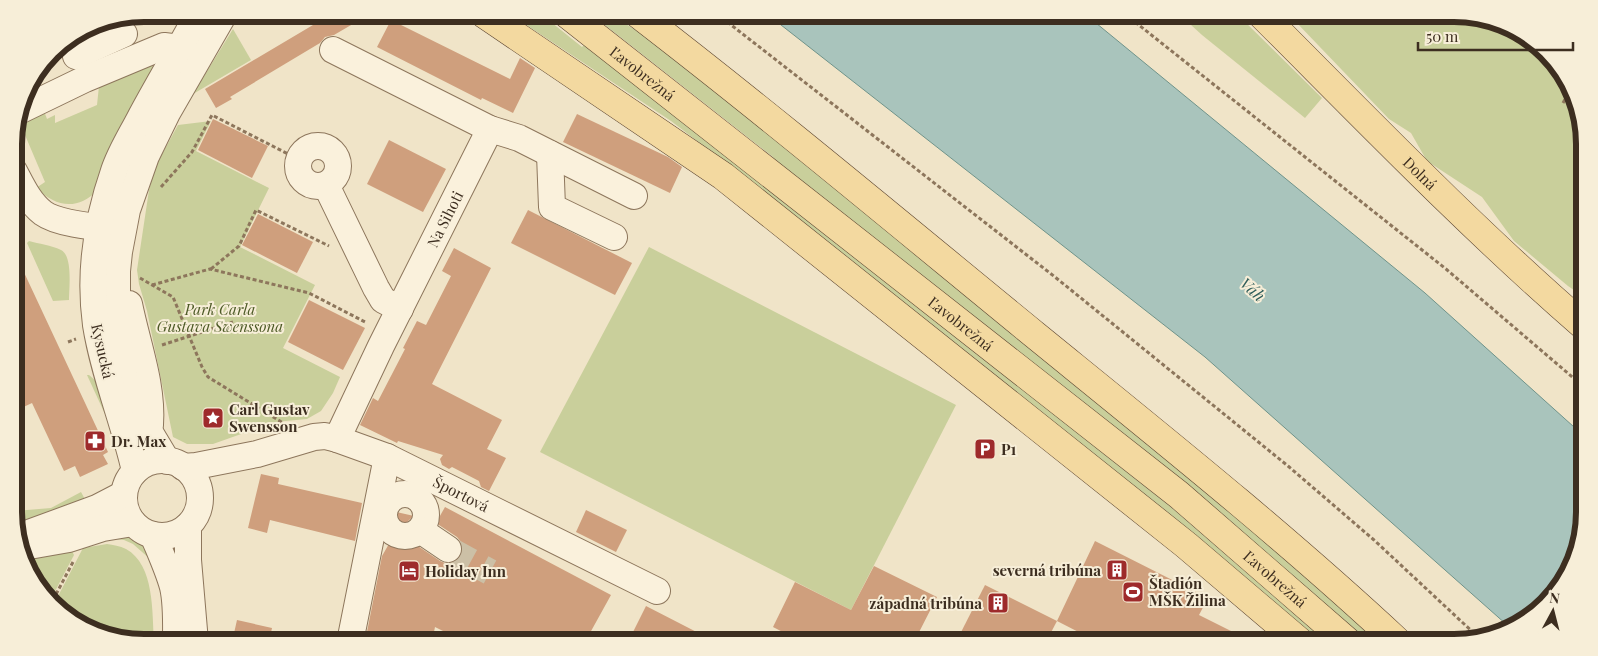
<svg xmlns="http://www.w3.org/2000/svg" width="1598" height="656" font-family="'Playfair Display',serif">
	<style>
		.green { fill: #c9cf9b }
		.water { fill: #a9c4bc; stroke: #6f938a }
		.building { fill: #cf9f7d }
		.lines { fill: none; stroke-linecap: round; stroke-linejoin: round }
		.minor-tunnel { stroke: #ccc0a6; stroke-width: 26; stroke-dasharray: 26 13; stroke-linecap: butt }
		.minor-casing { stroke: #8d765c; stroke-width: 28 }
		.major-casing { stroke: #5b4430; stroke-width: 29 }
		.path { stroke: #8d765c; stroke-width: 3; stroke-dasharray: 4 2.5; stroke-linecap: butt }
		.minor { stroke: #faf1dc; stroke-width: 26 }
		.major { stroke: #f3d9a0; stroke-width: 28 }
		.labels { text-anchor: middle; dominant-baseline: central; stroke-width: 4; stroke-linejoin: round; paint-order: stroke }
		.street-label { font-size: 15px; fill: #3d2e20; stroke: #f7eed8 }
		.park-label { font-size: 15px; font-style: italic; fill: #4d5a26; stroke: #f7eed8 }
		.poi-label { font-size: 15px; font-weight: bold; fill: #3d2e20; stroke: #f7eed8; text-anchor: start }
		.water-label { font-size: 16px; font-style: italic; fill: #2f5d5a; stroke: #f7eed8 }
		.rim { fill: none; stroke: #3d2e20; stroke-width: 6 }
	</style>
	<rect width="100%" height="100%" fill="#f0e4c8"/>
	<g class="green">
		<path d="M145,14H178C164,25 149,23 133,16Z"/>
		<path d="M510,14H541L582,47L586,43L1171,507L1327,642H1319L1249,583L744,177L671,121Z"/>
		<path d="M591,14H610L648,38L725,97L1208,491L1381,642H1367L1274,560L774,162L773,157Z"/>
		<path d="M1179,14H1237L1322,98L1305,118L1202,35Z"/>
		<path d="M1289,14H1453L1503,24L1557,65L1583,127L1584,297L1568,286L1514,241L1482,197L1427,161L1411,133L1389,119L1295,21Z"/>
		<path d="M233,29L251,60L193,94Z"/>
		<path d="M151,65L155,67L98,190C77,211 56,207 36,188L45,182L22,128L30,117L44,111L47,119L55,115V123L97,105L99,86Z"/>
		<path d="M211,121L196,151L269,188L240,247L315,285L283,348L340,377L333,393L321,411L307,419L275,422L213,444H187L173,437L147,311L139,284L137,270L149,190L155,167L178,125Z"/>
		<path d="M29,241C39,244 51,245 61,250C73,256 69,288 69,300L53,301L27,243Z"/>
		<path d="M649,247L956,405L851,610L540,452Z"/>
		<path d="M87,375H89L96,381L116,438Z"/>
		<path d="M81,492L87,503L15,529V511L51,508Z"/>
		<path d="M123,533C138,539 147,542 150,559L133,544L124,540L115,539Z"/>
		<path d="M107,544C113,545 120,546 126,549C155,565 152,613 154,642H145L95,632L55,602L83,548Z"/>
		<path d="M72,551L74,555L51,599L41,591L28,560L41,555Z"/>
	</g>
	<path class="water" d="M767,14H1085L1425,293L1584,436V512L1574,561L1533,615L1507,625L1205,357Z"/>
	<g class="building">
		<path d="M306,14H370L334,35L325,37L320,43L230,97L232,99L216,108L205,89L313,25Z"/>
		<path d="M391,20L510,79L520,58L535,68L513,113L482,98L481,100L377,47Z"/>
		<path d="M577,114L668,157L682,167L670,193L563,142Z"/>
		<path d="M213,119L268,146L252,178L198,150Z"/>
		<path d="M389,140L446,169L423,212L367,184Z"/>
		<path d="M528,210L632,263L615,295L511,243Z"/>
		<path d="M258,214L313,242L297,273L242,245Z"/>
		<path d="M454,248L491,268L432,384L502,420L487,449L506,458L489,491L481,487L479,481L452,467L449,469L442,465L440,459L443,455L398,441L397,443L360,425L373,398L378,401L405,349L403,348L417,321L426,325L451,276L442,271Z"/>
		<path d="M14,251L108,452L103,455L108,464L80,477L75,466L64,471L32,403L15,411Z"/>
		<path d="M309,300L365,328L343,370L288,342Z"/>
		<path d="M261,474L279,478L278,484L362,503L355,541L270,520L267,533L248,528Z"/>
		<path d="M445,507L611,595L585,642H465L435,627L432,642H365L382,556L397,530L391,516L392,511L414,516L408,521L405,528L407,537L412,542L440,561L447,564L454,563L460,558L463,550L462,543L457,537L436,523Z"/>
		<path d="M586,510L627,530L616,552L576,532Z"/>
		<path d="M1095,541L1208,598L1199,615L1253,642H1098L1057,621Z"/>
		<path d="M874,566L937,597L914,642H802L773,627L795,582L851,610Z"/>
		<path d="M985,585L1057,621L1046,642H956Z"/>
		<path d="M646,606L716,642H635L638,635L633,632Z"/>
		<path d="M237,620L272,628L269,642H232Z"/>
	</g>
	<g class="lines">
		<path class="minor-tunnel" d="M448,549L490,572"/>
		<g class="minor-casing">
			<g id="minor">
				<path d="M94,24L96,23"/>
				<path d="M333,50L490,129L519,138L634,196"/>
				<path d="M76,56L124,34"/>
				<path d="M21,110L85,79L164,46L180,48"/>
				<circle cx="318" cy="166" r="20"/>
				<path d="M550,154L552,207L614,237"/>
				<path d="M14,171C22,186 29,202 43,213C58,224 96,227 115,229"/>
				<path d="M326,185L376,288L383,300L400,309"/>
				<path d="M129,304C137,344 153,385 150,425"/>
				<path id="s1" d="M337,439L381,346L490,129"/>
				<circle cx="162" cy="498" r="38"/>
				<path d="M167,461L134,406L124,378L117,331V271L119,252L127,210L146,156L167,113L224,14"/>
				<path id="s2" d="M183,467L196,466L257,454L314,437L325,436L337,439L387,457L657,591"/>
				<path d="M135,471C124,422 104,375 96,325C89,274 97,220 114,171C120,153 130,137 139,120C158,84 179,50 198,14"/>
				<circle cx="405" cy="515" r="21"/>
				<path d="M188,526V560L195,642"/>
				<path d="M420,530L448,549"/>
				<path d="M153,535C160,552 168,569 173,587C177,604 176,624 176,642"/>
				<path d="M18,537L97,508L124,494"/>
				<path d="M29,546L69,539L103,528L133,523"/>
				<path d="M350,642L387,457"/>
			</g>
		</g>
		<g class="major-casing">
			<g id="major">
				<path d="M484,14L723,176L1186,545L1300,642"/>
				<path id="s3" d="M567,14L1179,495L1348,642"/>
				<path d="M638,14C773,118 903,227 1035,335C1158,435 1282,534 1398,642"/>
				<path id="s4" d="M1261,14C1367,120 1471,228 1584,326"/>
			</g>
		</g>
		<g class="path">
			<path d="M717,14L1055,277L1288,466L1374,540L1477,636"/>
			<path d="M1125,14L1446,269L1584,387"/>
			<path d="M1563,103L1569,92"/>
			<path d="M161,187L192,152L212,115L290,155"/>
			<path d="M211,269L239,246L256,210L329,246"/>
			<path d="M140,278L173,297L202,367L208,377L283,423"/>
			<path d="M152,285L210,269L309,293L367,323"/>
			<path d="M68,342L76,339"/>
			<path d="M162,345L233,322"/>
			<path d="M53,600L73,562"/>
		</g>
		<use href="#minor" class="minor"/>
		<use href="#major" class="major"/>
	</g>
	<defs>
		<g id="sight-square" transform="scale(1.125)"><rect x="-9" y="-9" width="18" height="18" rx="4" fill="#9e2a2b" stroke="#f7eed8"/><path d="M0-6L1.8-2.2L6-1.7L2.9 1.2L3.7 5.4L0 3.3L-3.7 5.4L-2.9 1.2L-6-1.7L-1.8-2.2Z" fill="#fff"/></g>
		<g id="pharmacy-square" transform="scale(1.125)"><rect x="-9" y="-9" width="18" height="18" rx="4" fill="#9e2a2b" stroke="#f7eed8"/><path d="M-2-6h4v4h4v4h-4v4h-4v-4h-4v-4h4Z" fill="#fff"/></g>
		<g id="parking-square" transform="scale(1.125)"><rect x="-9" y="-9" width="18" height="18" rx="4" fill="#9e2a2b" stroke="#f7eed8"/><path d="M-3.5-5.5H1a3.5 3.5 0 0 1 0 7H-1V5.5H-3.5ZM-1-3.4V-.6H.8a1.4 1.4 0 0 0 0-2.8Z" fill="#fff"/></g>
		<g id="building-square" transform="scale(1.125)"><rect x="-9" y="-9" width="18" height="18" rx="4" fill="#9e2a2b" stroke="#f7eed8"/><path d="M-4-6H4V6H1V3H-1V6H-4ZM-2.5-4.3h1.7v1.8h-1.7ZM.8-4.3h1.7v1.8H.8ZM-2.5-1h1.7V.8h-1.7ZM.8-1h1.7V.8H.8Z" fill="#fff"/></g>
		<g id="hotel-square" transform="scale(1.125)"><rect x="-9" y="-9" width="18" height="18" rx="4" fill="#9e2a2b" stroke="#f7eed8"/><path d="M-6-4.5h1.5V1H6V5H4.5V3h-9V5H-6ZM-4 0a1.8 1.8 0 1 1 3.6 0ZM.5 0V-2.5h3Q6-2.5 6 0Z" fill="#fff"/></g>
		<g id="stadium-square" transform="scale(1.125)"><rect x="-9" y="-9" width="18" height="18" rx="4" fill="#9e2a2b" stroke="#f7eed8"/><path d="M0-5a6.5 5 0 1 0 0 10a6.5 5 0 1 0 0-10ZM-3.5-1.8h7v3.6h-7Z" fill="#fff"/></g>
	</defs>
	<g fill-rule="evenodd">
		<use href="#sight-square" x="213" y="418"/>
		<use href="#pharmacy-square" x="95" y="441"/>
		<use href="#parking-square" x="985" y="449"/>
		<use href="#building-square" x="1117" y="570"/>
		<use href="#hotel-square" x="409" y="571"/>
		<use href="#stadium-square" x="1133" y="592"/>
		<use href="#building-square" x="998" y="603"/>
	</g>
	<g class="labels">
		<g class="street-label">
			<text stroke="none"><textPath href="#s3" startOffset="96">Ľavobrežná</textPath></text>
			<text stroke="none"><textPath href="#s4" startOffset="225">Dolná</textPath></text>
			<text stroke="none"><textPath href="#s1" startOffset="245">Na Sihoti</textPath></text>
			<text stroke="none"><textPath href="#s3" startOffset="501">Ľavobrežná</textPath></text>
			<text transform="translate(103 351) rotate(77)">Kysucká</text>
			<text stroke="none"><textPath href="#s2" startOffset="294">Športová</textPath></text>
			<text stroke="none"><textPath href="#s3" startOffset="906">Ľavobrežná</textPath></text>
		</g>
		<g class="park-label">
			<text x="220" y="309">Park Carla<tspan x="220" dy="17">Gustava Swenssona</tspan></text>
		</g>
		<g class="poi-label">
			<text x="229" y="409">Carl Gustav<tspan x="229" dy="17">Swensson</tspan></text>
			<text x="111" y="441">Dr. Max</text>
			<text x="1001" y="449">P1</text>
			<text x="1101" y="570" text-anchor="end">severná tribúna</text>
			<text x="425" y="571">Holiday Inn</text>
			<text x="1149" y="583">Štadión<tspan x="1149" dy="17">MŠK Žilina</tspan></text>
			<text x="982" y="603" text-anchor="end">západná tribúna</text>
		</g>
		<g class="water-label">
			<text transform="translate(1253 289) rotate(41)">Váh</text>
		</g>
	</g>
	<path d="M0 0H1598V656H0ZM144 22H1454A122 122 0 0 1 1576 144V512A122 122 0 0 1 1454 634H144A122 122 0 0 1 22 512V144A122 122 0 0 1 144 22Z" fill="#f7eed8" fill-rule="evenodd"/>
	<path class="rim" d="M144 22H1454A122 122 0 0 1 1576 144V512A122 122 0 0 1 1454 634H144A122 122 0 0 1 22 512V144A122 122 0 0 1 144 22Z"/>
	<g transform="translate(1553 611) rotate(7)" stroke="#f7eed8" stroke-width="4" paint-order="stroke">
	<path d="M0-4L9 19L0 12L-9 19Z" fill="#3d2e20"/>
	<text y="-8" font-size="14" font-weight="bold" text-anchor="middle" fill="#3d2e20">N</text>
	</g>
	<path d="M1418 42v8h155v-8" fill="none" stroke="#3d2e20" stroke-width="2.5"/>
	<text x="1426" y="42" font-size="15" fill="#3d2e20" stroke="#f7eed8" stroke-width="4" paint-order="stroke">50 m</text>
</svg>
